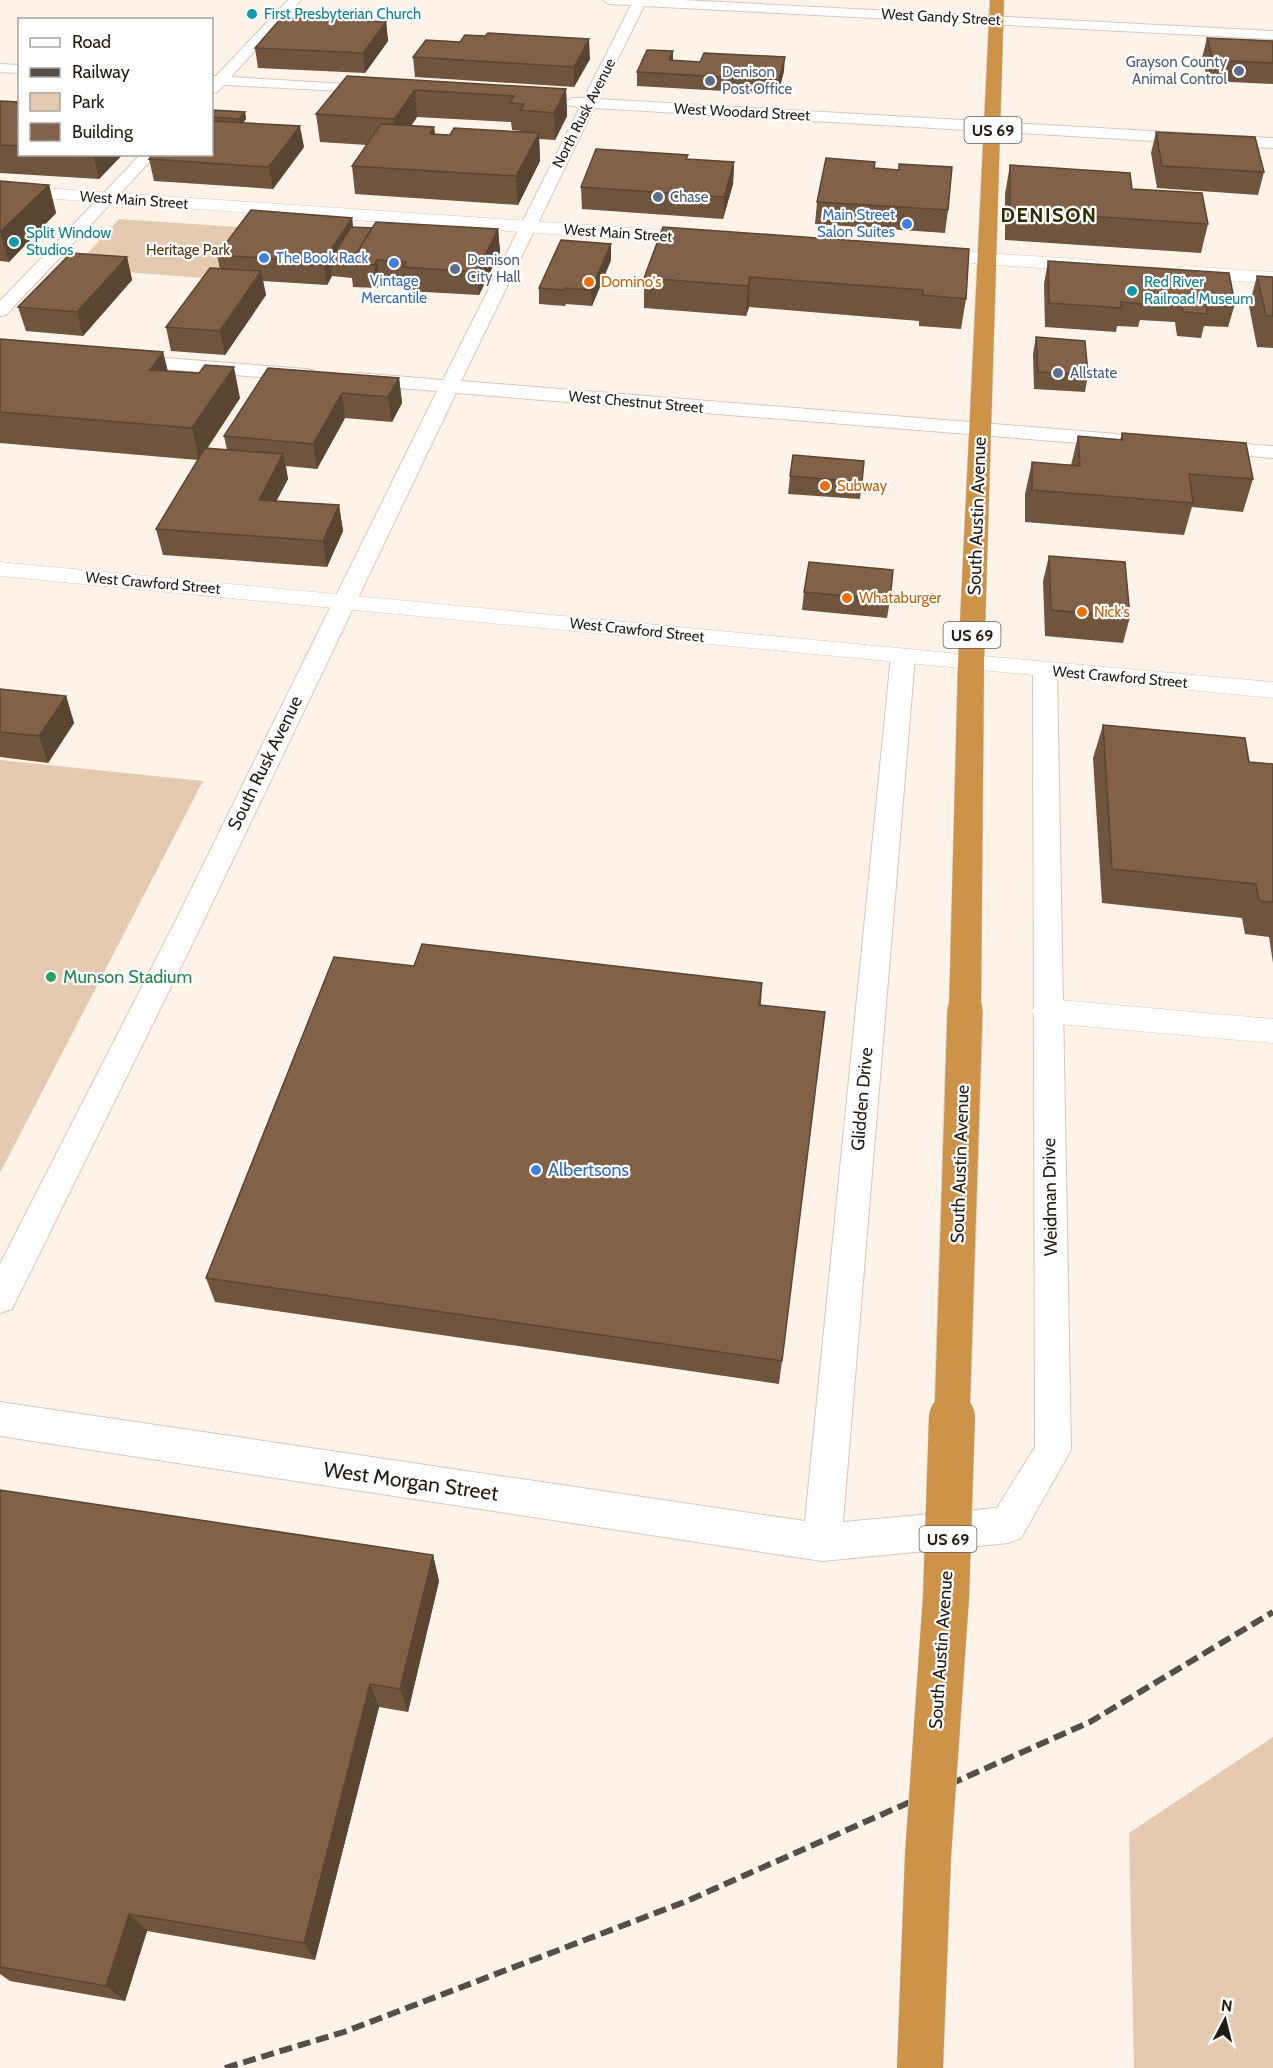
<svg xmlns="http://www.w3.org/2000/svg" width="1273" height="2068" font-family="Cabin,sans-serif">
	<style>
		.green { fill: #e4cab1 }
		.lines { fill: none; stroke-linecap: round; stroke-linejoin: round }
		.street-casing { stroke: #d9c6b5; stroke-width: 2 }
		.secondary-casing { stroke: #d9c6b5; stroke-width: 1 }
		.highway-casing { stroke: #d7d6d5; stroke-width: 1 }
		.street { fill: #fff; fill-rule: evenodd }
		.secondary { fill: #fff; fill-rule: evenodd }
		.highway { fill: #cd9349; fill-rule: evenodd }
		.rail { stroke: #574f47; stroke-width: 6; stroke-dasharray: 13 6; stroke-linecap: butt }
		.highway-bridge-far1-casing { stroke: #d7d6d5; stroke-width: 37; stroke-linecap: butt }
		.highway-bridge-casing { stroke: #d7d6d5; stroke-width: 47; stroke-linecap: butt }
		.highway-bridge-far1 { stroke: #cd9349; stroke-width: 35 }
		.highway-bridge { stroke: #cd9349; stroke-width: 46 }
		.wall { fill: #6f543e; fill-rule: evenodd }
		.shaded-wall { fill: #5a4532 }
		.building { fill: #816248; stroke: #5a4532; stroke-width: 1.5 }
		.culture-dot { fill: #0f9aa8; stroke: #fff; stroke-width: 2 }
		.service-dot { fill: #5c6f8a; stroke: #fff; stroke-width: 2 }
		.shop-dot { fill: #3f7fe0; stroke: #fff; stroke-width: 2 }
		.food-dot { fill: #e8710a; stroke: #fff; stroke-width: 2 }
		.leisure-dot { fill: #2e9e5b; stroke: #fff; stroke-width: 2 }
		.labels { text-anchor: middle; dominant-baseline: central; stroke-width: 4.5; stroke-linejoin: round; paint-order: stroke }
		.far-culture-label { font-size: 15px; fill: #0d838f; stroke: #fff; text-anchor: start }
		.far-street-label { font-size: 15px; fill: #221c15; stroke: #fff }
		.far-service-label { font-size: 15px; fill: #4e5e75; stroke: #fff; text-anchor: start }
		.far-shop-label { font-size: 15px; fill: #366cbe; stroke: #fff; text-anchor: end }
		.far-park-label { font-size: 15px; fill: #563510; stroke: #fff }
		.far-food-label { font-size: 15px; fill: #c56008; stroke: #fff; text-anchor: start }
		.shield { fill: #fff; stroke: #64605b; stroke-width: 1.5 }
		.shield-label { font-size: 16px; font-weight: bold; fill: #221c15 }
		.street-label { font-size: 18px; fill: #221c15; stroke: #fff }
		.leisure-label { font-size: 18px; fill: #27864d; stroke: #fff; text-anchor: start }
		.shop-label { font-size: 18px; fill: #366cbe; stroke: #fff; text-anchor: start }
		.far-district-label { font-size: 20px; font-weight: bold; letter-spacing: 1.5px; fill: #2d2b00; stroke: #fff }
		.near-street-label { font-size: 21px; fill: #221c15; stroke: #fff }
	</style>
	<rect width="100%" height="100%" fill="#fef3e8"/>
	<g class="green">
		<path d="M119,219L253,228L215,279L74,268Z"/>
		<path d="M0,760L203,781L0,1173Z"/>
		<path d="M1273,1737V2068H1134L1129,1833Z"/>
	</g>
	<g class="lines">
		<g class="street-casing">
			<g id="street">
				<path d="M288,0H301L231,77L378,86L383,87L385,90L383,93L224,85L217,92L212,93V76H216Z"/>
				<path d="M603,0H683L1273,31V39L644,6L598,99L1273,138V148L594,108L461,381L1117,434L1124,436L1127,440L1124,444L1117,446L456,393L204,920L12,1309L0,1313V1264L176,920L437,391L358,385L351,383L348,379L351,375L358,373L443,380L580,107L567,105L565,102L572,98H584L631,5L609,4Z"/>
				<path d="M0,64L20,65V73L0,72Z"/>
				<path d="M141,154H157L6,315L0,316V301Z"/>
				<path d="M125,355L307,369L314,371L317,375L314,379L307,381L118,365L116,361L118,357Z"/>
				<path d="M1207,441L1273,446V458L1200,451L1197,447L1200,443Z"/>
				<path d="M903,649L911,651L915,656L843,1522L997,1508L1035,1447L1033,670L1037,665L1045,663L1053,665L1057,670L1071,1450L1021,1538L1008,1543L822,1561L0,1436V1402L805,1521L891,656L895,651Z"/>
			</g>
		</g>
		<g class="secondary-casing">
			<g id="secondary">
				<path d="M0,185L706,233L713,235L715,239L713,243L706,245L0,195Z"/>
				<path d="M925,249L1092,260L1099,262L1102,266L1099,270L1092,272L918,259L916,255L918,251Z"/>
				<path d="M1185,266L1273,272V284L1178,276L1175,272L1178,268Z"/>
				<path d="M0,562L971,655L1273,682V698L0,576Z"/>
				<path d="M1048,999L1273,1019V1043L1048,1023L1036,1020L1032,1011L1036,1002Z"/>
			</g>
		</g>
		<g class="highway-casing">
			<path id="highway" d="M990,0H1004L984,663L981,1010L977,1019L965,1022L953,1019L949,1010L958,663Z"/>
		</g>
		<use href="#street" class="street"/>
		<use href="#secondary" class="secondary"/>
		<use href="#highway" class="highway"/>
		<path class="rail" d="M225,2068L344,2032L687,1901L1090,1722L1273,1612"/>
		<g class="highway-bridge-far1-casing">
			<path id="highway-bridge-far1" d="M952,1418L965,1010"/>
		</g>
		<g class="highway-bridge-casing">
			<path id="highway-bridge" d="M920,2068L928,1856L946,1597L952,1417"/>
		</g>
		<use href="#highway-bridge-far1" class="highway-bridge-far1"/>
		<use href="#highway-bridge" class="highway-bridge"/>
	</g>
	<g class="wall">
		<path d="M386,22L388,41L365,73L258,68L255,48Z"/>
		<path d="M1207,38L1273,41V84L1208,81L1202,58Z"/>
		<path d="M673,51V60L700,62L784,71L778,94L637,86V72Z"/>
		<path d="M413,57L590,59L574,87L415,77Z"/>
		<path d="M347,76L566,89L567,116L555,140L539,139L540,161L518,205L355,194L352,166L367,145L320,142L316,114ZM417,117L511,122L512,130L521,131V132L450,135L435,134L434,127L411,126Z"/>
		<path d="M0,101L20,102V154H123L99,179L0,173Z"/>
		<path d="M212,110L245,112L246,119L243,123L304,147L273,189L154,181L149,159L212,154Z"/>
		<path d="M1156,132L1264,172L1258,195L1157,188L1151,153Z"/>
		<path d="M688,159L734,162L733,184L723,219L582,209L581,187Z"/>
		<path d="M875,162V168L948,210L945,233L815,224L817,202Z"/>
		<path d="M1010,165L1132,189L1208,224L1201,253L1005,240V194Z"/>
		<path d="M0,181L49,185L56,213L9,262L0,261Z"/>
		<path d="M352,218L353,227L372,228L498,229L500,252L479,295L406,291L405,285L380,283L377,288L353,287L352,278L332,276L327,285L263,281L266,295L225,355L171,351L166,327L220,269L217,255Z"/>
		<path d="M663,227L966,299L961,329L919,326V321L749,307L746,316L644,308V278Z"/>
		<path d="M611,244V260L592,306L566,304L565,306L539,304V288Z"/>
		<path d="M127,257L132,280L83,336L26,331L18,307Z"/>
		<path d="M1048,261L1235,304L1228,327L1204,326L1201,338L1177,336L1175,322L1140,320L1138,327L1117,326L1116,332L1045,327L1044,284Z"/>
		<path d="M1257,276L1273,277V348L1257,347L1249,306Z"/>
		<path d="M1036,337L1088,375L1085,392L1034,389L1033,354Z"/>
		<path d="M0,339L163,352L168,371L240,398L207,449L227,450L224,436L268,368L399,378L402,403L392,422L345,418L317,469L286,466L288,479L276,501L339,505L343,531L327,567L163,555L156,529L198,460L0,443Z"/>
		<path d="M1122,433L1253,479L1243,512L1192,507L1184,535L1025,522V494L1032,462L1071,465L1078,436L1120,440Z"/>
		<path d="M864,461L860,499L788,494L790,476Z"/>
		<path d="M1049,556L1130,617L1123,643L1045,636L1043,581Z"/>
		<path d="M804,592L890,600L887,618L802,610Z"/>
		<path d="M0,689L66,696L74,723L48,763L0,757Z"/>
		<path d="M1103,725L1249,762L1273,764V963L1269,937L1245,934L1242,918L1102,903L1093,758Z"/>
		<path d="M414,966L762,983L761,1005L782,1361L779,1384L215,1302L206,1278Z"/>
		<path d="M0,1490L433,1555L439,1581L408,1712L379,1707L315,1960L147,1931L125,2001L10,1981L0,1974Z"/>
	</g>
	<g class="shaded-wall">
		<path d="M386,22L388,41L365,73L363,53Z"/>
		<path d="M589,39L590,59L574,87V67Z"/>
		<path d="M673,51V65L669,60Z"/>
		<path d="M785,57L784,71L778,94L779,80Z"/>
		<path d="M566,89L567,116L555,140L554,113Z"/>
		<path d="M415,90L417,117L397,147L394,119Z"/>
		<path d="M245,112L246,119L240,126L239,119Z"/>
		<path d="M300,126L304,147L273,189L269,167Z"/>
		<path d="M434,127L437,155L430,134Z"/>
		<path d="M539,133L540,161L518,205L516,176Z"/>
		<path d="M93,154H123L99,179Z"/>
		<path d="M734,162L733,184L723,219L724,197Z"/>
		<path d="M49,185L56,213L9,262L0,232Z"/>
		<path d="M352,218L354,241L330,261L332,276L327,285L323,262Z"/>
		<path d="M498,229L500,252L479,295L477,272Z"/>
		<path d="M611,244V260L592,306L591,290Z"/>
		<path d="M127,257L132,280L83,336L77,312Z"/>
		<path d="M377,260L380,283L377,288L374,265Z"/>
		<path d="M261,271L266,295L225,355L220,331Z"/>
		<path d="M750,277L749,307L746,316L748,286Z"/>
		<path d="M163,352L170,383L150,370Z"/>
		<path d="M234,367L240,398L199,460L192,428Z"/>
		<path d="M399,378L402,403L392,422L388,397Z"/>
		<path d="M342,393L345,418L317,469L313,444Z"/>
		<path d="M283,454L288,479L264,525L259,500Z"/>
		<path d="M339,505L343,531L327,567L323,541Z"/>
		<path d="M66,696L74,723L48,763L39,736Z"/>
		<path d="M433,1555L439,1581L408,1712L400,1689Z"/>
		<path d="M370,1684L379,1707L315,1960L304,1943Z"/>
		<path d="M129,1914L147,1931L125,2001L106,1986Z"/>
	</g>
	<g class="building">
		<path d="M282,17L386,22L363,53L255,48Z"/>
		<path d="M488,33L589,39L574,67L413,57L426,40L460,42L465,35L485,36Z"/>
		<path d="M1207,38L1273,41V63L1213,60Z"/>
		<path d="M647,50L673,51L669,60L700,62L704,53L785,57L779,80L637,72Z"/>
		<path d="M347,76L566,89L554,113L520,110L524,104L510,103L514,96L415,90L394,119L316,114Z"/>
		<path d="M0,101L20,102V146L0,145Z"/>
		<path d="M212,110L245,112L239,119L212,117Z"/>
		<path d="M212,121L300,126L269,167L149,159L153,154H212Z"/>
		<path d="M381,124L434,127L430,134L450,135L454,128L539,133L516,176L352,166Z"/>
		<path d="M1156,132L1255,137L1264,172L1162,166Z"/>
		<path d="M596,149L688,155L686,159L734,162L724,197L581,187Z"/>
		<path d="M826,158L875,162L874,168L899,170V164L952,167L948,210L817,202Z"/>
		<path d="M1010,165L1130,173L1132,189L1202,193L1208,224L1010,211Z"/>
		<path d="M0,181L49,185L0,232Z"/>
		<path d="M251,210L352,218L323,262L217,255Z"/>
		<path d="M376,222L498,229L477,272L403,267L406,262L377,260L374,265L350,263Z"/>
		<path d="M351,227L372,228L351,262L330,261Z"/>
		<path d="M663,227L969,249L966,299L923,295V290L750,277L748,286L644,278Z"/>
		<path d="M561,240L611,244L591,290L565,288L564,290L539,288Z"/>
		<path d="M71,253L127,257L77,312L18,307Z"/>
		<path d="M1048,261L1229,273L1235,304L1205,302L1208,314L1183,312L1181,298L1143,296L1144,304L1121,302V308L1049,303Z"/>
		<path d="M210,268L261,271L220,331L166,327Z"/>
		<path d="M1257,276L1273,277V316H1266Z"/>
		<path d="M1036,337L1085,341L1088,375L1038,372Z"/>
		<path d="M0,339L163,352L150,370L199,373L205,365L234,367L192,428L0,412Z"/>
		<path d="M268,368L399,378L388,397L342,393L313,444L224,436Z"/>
		<path d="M1122,433L1246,443L1253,479L1189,474L1193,503L1032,490V462L1080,466L1078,436L1123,440Z"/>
		<path d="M205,448L283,454L259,500L339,505L323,541L156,529Z"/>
		<path d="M793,455L864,461L862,482L790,476Z"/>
		<path d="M1049,556L1125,562L1130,617L1051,610Z"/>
		<path d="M809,562L893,570L890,600L804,592Z"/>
		<path d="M0,689L66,696L39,736L0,732Z"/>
		<path d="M1103,725L1245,738L1249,762L1273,764V902L1259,901L1256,884L1112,869Z"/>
		<path d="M422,944L762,983L759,1005L825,1012L782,1361L206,1278L334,957L414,966Z"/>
		<path d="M0,1490L433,1555L400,1689L370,1684L304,1943L129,1914L106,1986L0,1967Z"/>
	</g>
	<g class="culture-dot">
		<circle cx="252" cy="14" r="6"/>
		<circle cx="14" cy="242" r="6"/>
		<circle cx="1132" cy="291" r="6"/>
	</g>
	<g class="service-dot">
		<circle cx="1239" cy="71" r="6"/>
		<circle cx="710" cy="81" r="6"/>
		<circle cx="658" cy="197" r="6"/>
		<circle cx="455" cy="269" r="6"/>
		<circle cx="1058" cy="373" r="6"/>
	</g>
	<g class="shop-dot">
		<circle cx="907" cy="224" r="6"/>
		<circle cx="264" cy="258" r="6"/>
		<circle cx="394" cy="263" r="6"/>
		<circle cx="536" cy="1170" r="6"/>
	</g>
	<g class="food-dot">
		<circle cx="589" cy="282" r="6"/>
		<circle cx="825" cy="486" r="6"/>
		<circle cx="847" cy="598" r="6"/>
		<circle cx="1082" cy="612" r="6"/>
	</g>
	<circle class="leisure-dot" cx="51" cy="977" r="6"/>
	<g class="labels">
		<g class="far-culture-label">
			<text x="264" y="14">First Presbyterian Church</text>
			<text x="26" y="233">Split Window<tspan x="26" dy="17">Studios</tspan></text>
			<text x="1144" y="282">Red River<tspan x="1144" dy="17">Railroad Museum</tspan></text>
		</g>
		<g class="far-street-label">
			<text transform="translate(941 17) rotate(3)">West Gandy Street</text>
			<text transform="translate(742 112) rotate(3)">West Woodard Street</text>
			<text transform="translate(584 113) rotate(-63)">North Rusk Avenue</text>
			<text transform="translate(134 200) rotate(4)">West Main Street</text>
			<text transform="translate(618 233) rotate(4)">West Main Street</text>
			<text transform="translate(636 402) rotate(5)">West Chestnut Street</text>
			<text transform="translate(153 583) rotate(5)">West Crawford Street</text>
			<text transform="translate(637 630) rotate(6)">West Crawford Street</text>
			<text transform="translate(1120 677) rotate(5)">West Crawford Street</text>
		</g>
		<g class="far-service-label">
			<text x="1227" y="62" text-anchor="end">Grayson County<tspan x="1227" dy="17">Animal Control</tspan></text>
			<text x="722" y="72">Denison<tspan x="722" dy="17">Post Office</tspan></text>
			<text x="670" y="197">Chase</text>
			<text x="467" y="260">Denison<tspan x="467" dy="17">City Hall</tspan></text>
			<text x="1070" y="373">Allstate</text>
		</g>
		<g class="far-shop-label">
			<text x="895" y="215">Main Street<tspan x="895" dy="17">Salon Suites</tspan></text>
			<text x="276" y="258" text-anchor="start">The Book Rack</text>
			<text x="394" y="281" text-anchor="middle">Vintage<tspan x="394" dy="17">Mercantile</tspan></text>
		</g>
		<g class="far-park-label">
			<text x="188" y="250">Heritage Park</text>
		</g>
		<g class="far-food-label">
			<text x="601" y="282">Domino's</text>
			<text x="837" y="486">Subway</text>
			<text x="859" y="598">Whataburger</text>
			<text x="1094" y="612">Nick's</text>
		</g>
		<g class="shield">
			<rect x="964.5" y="117" width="57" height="26" rx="4.5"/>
			<rect x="943.5" y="622" width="57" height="26" rx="4.5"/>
			<rect x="919.5" y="1526" width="57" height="26" rx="4.5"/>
		</g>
		<g class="shield-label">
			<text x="993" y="130">US 69</text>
			<text x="972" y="635">US 69</text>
			<text x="948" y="1539">US 69</text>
		</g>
		<g class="street-label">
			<text transform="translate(977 516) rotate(-88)">South Austin Avenue</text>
			<text transform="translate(265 763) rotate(-64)">South Rusk Avenue</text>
			<text transform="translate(862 1099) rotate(-85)">Glidden Drive</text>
			<text transform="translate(960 1164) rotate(-88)">South Austin Avenue</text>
			<text transform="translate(1050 1197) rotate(-91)">Weidman Drive</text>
			<text transform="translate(941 1650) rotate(-86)">South Austin Avenue</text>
		</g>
		<g class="leisure-label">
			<text x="63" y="977">Munson Stadium</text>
		</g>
		<g class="shop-label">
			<text x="548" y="1170">Albertsons</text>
		</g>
		<g class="far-district-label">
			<text x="1049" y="215">DENISON</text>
		</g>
		<g class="near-street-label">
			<text transform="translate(411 1481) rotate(8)">West Morgan Street</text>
		</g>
	</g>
	<rect x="18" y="18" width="195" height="138" fill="#ffffff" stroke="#a7a4a1" stroke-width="1.5"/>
	<rect x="30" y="38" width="30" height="9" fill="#ffffff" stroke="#a7a4a1" stroke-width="1.5"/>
	<text x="72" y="48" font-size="18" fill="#221c15">Road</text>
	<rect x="30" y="68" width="30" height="9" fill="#574f47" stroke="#a7a4a1" stroke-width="1.5"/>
	<text x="72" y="78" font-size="18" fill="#221c15">Railway</text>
	<rect x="30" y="93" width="30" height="18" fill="#e4cab1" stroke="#a7a4a1" stroke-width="1.5"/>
	<text x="72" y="108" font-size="18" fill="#221c15">Park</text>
	<rect x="30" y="123" width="30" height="18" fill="#816248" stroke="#a7a4a1" stroke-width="1.5"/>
	<text x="72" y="138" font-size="18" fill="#221c15">Building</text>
	<g transform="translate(1225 2020) rotate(7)" stroke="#ffffff" stroke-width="4.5" paint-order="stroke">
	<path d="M0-4.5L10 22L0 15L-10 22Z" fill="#221c15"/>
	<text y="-9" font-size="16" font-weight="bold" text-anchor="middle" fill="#221c15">N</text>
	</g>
</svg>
